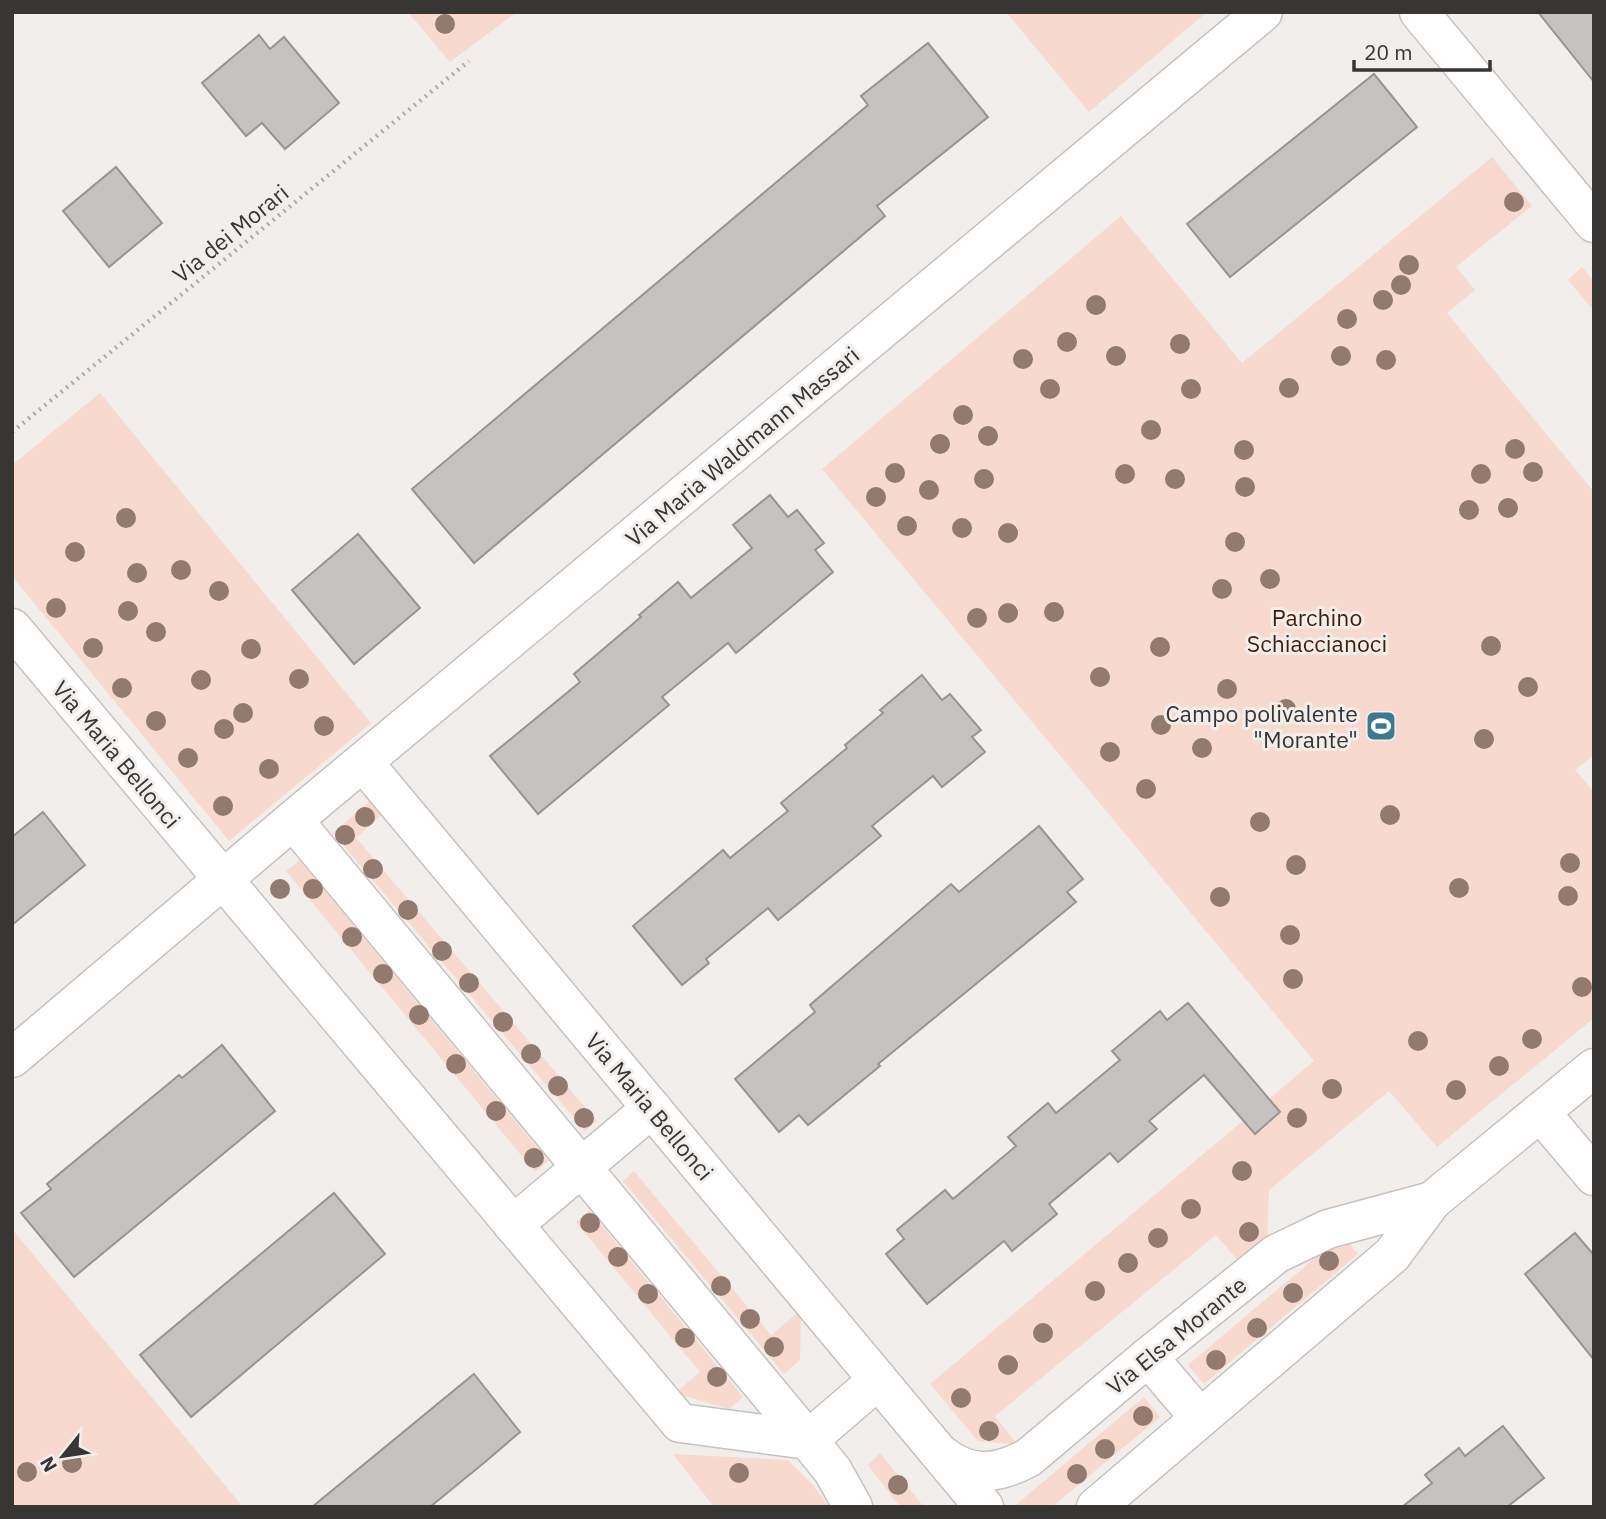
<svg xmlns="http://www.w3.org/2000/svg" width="1606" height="1519" font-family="'IBM Plex Sans',sans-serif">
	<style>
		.green { fill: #f7dacd }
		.building { fill: #c6c2c0; stroke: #989492; stroke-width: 2 }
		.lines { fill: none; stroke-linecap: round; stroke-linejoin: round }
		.minor-casing { stroke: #c7c2c0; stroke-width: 41 }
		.path { stroke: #aeaba9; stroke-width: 4.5; stroke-dasharray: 2 5; stroke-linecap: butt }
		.minor { stroke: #fff; stroke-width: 38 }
		.tree { fill: #937a6e }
		.labels { text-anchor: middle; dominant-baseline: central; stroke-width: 6; stroke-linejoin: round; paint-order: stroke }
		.street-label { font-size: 23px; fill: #383635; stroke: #f2eeec }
		.park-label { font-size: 23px; fill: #451c06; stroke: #f2eeec }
		.poi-label { font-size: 23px; fill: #383635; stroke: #f2eeec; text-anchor: end }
	</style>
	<rect width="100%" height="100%" fill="#f2eeec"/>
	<g class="green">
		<path d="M408,12H517L450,62Z"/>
		<path d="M1006,12H1207L1089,112Z"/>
		<path d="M1492,157L1532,206L1456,267L1475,290L1447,313L1594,492V755L1575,770L1594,792V1018L1437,1147L1389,1091L1269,1190L1267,1241L1240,1263L1216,1235L995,1416L1018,1445L978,1441L930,1384L1314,1061L822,469L1121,216L1242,363Z"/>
		<path d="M1582,267L1594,282V311L1568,280Z"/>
		<path d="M100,393L371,723L229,841L12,576V465Z"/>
		<path d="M375,796L386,811L356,838L597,1121L585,1131L333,833Z"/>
		<path d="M300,860L548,1161L535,1172L286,871Z"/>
		<path d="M634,1171L771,1335L801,1310L800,1360L784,1374L623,1181Z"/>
		<path d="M589,1210L743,1397L729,1409L675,1393L700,1372L576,1222Z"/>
		<path d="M12,1229L243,1507H12Z"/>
		<path d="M1342,1235L1358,1254L1204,1384L1188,1365Z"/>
		<path d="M1144,1397L1160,1417L1052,1507H1013Z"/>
		<path d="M880,1453L924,1507H900L868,1465Z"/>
		<path d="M673,1454L788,1460L814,1486L829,1507H714Z"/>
	</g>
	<g class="building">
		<path d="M1538,12H1594V82Z"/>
		<path d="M259,35L270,49L284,37L339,103L285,149L262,123L246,136L202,83Z"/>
		<path d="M928,43L988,117L877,206L885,216L474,563L412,489L868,105L861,96Z"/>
		<path d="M1374,74L1417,127L1230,277L1187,224Z"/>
		<path d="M116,167L162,223L109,267L63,211Z"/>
		<path d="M770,495L788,517L797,510L824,543L815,550L833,572L736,653L728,643L662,697L669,705L538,814L490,756L580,682L574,674L641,617L639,615L678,582L691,598L752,548L733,525Z"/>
		<path d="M358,534L420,608L354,664L292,590Z"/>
		<path d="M922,675L942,700L950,694L981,730L972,737L985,752L942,787L933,776L872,826L881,836L778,920L768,908L706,959L709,963L682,985L633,926L723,850L730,858L788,811L781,803L847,748L845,745L883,713L880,710Z"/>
		<path d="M43,812L85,865L12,925V837Z"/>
		<path d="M1039,826L1083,879L1067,892L1076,902L878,1064L880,1066L808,1125L799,1115L779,1132L735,1079L815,1012L810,1005L951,884L959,892Z"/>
		<path d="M1188,1003L1280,1112L1255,1134L1204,1075L1149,1121L1157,1129L1118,1162L1110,1153L1049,1204L1057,1214L1012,1251L1004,1241L927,1304L886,1254L904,1239L897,1230L945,1190L953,1199L1016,1146L1008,1137L1048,1103L1056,1113L1120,1060L1112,1051L1160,1011L1167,1020Z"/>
		<path d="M222,1045L275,1111L74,1277L21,1213L51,1189L47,1184L179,1075L182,1078Z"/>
		<path d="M334,1193L385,1254L191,1417L140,1355Z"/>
		<path d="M1575,1233L1594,1255V1360L1525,1274Z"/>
		<path d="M474,1374L520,1432L485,1462L430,1507H312Z"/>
		<path d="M1503,1426L1544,1478L1507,1507H1402L1432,1483L1425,1475L1459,1448L1465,1456Z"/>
	</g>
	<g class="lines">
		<g class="minor-casing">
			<g id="minor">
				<path d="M1419,12L1594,223"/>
				<path d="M12,628L680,1423L808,1440L878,1380"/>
				<path d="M363,762L984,1507"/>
				<path d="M293,820L808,1440L833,1471L853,1507"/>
				<path d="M12,1058L293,820L1263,12"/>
				<path d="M1540,1112L1594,1176"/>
				<path d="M513,1225L652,1108"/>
				<path d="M1148,1357L1200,1418"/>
				<path d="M942,1455C971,1478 998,1474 1028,1458L1148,1357L1276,1254L1328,1229L1432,1201"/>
				<path d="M1096,1507L1392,1255L1432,1201L1594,1068"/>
			</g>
		</g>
		<path class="path" d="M12,432L469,61"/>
		<use href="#minor" class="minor"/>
	</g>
	<g class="tree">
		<circle cx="445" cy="24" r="10"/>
		<circle cx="1514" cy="202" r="10"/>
		<circle cx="1409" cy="265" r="10"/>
		<circle cx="1401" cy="285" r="10"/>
		<circle cx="1383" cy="300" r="10"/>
		<circle cx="1096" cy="305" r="10"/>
		<circle cx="1347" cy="319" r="10"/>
		<circle cx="1067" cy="342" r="10"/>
		<circle cx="1180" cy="344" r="10"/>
		<circle cx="1116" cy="356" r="10"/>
		<circle cx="1341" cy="356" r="10"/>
		<circle cx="1023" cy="359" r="10"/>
		<circle cx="1386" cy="360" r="10"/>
		<circle cx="1289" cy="388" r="10"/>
		<circle cx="1050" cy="389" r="10"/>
		<circle cx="1191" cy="389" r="10"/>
		<circle cx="963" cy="415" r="10"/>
		<circle cx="1151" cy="430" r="10"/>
		<circle cx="988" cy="436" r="10"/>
		<circle cx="940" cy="444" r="10"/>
		<circle cx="1515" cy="449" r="10"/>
		<circle cx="1244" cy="450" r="10"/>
		<circle cx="1533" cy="472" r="10"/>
		<circle cx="895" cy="473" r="10"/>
		<circle cx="1125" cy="474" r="10"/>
		<circle cx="1481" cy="474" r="10"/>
		<circle cx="984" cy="479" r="10"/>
		<circle cx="1175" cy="479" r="10"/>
		<circle cx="1245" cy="487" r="10"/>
		<circle cx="929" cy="490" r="10"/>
		<circle cx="876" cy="497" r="10"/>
		<circle cx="1508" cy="508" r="10"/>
		<circle cx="1469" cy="510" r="10"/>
		<circle cx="126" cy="518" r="10"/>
		<circle cx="907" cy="526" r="10"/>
		<circle cx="962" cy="528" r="10"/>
		<circle cx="1008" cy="533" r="10"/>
		<circle cx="1235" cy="542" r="10"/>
		<circle cx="75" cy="552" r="10"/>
		<circle cx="181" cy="570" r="10"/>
		<circle cx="137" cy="573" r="10"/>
		<circle cx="1270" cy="579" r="10"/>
		<circle cx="1222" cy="589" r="10"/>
		<circle cx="219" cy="591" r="10"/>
		<circle cx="56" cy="608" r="10"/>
		<circle cx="128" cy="611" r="10"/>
		<circle cx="1054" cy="612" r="10"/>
		<circle cx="1008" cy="613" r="10"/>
		<circle cx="977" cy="618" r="10"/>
		<circle cx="156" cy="632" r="10"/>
		<circle cx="1491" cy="646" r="10"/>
		<circle cx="1160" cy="647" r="10"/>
		<circle cx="93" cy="648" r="10"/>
		<circle cx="251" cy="649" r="10"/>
		<circle cx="1100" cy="677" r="10"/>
		<circle cx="299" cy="679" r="10"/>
		<circle cx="201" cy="680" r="10"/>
		<circle cx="1528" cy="687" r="10"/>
		<circle cx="122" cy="688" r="10"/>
		<circle cx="1227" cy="689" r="10"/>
		<circle cx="1286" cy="709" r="10"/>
		<circle cx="243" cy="713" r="10"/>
		<circle cx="156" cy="721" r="10"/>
		<circle cx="1161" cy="725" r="10"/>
		<circle cx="324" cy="726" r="10"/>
		<circle cx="224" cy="729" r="10"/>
		<circle cx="1484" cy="739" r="10"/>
		<circle cx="1202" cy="748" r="10"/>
		<circle cx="1110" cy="752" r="10"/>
		<circle cx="188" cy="758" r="10"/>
		<circle cx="269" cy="769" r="10"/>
		<circle cx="1146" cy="789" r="10"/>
		<circle cx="223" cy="806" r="10"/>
		<circle cx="1390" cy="815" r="10"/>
		<circle cx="365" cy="817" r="10"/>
		<circle cx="1260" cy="822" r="10"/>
		<circle cx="345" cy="835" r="10"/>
		<circle cx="1570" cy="863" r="10"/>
		<circle cx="1296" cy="865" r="10"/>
		<circle cx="373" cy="869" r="10"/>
		<circle cx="1459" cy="888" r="10"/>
		<circle cx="280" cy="889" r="10"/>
		<circle cx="313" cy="889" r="10"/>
		<circle cx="1568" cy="896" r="10"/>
		<circle cx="1220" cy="897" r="10"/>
		<circle cx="408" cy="910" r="10"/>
		<circle cx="1290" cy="935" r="10"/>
		<circle cx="352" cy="937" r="10"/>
		<circle cx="442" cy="951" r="10"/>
		<circle cx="383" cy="974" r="10"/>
		<circle cx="1293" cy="979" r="10"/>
		<circle cx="469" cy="983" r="10"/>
		<circle cx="1582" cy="987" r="10"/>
		<circle cx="419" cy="1015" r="10"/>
		<circle cx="503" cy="1022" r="10"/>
		<circle cx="1532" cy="1039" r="10"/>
		<circle cx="1418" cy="1041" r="10"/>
		<circle cx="531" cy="1054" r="10"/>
		<circle cx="456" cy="1064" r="10"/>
		<circle cx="1499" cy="1066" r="10"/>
		<circle cx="558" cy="1086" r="10"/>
		<circle cx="1332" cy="1089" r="10"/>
		<circle cx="1456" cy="1090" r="10"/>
		<circle cx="496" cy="1111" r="10"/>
		<circle cx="584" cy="1118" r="10"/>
		<circle cx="1297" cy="1118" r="10"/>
		<circle cx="534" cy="1158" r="10"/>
		<circle cx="1242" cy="1171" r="10"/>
		<circle cx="1191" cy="1209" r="10"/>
		<circle cx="590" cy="1223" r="10"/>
		<circle cx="1249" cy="1232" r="10"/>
		<circle cx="1158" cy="1238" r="10"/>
		<circle cx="618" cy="1257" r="10"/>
		<circle cx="1329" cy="1261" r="10"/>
		<circle cx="1128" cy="1263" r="10"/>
		<circle cx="721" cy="1286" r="10"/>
		<circle cx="1095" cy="1291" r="10"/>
		<circle cx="1293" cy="1293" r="10"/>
		<circle cx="648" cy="1294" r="10"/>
		<circle cx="750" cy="1319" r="10"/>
		<circle cx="1257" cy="1328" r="10"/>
		<circle cx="1043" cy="1333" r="10"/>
		<circle cx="685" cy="1338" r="10"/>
		<circle cx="774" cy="1347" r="10"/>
		<circle cx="1216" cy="1360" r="10"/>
		<circle cx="1008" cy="1365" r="10"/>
		<circle cx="717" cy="1377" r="10"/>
		<circle cx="961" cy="1398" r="10"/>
		<circle cx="1143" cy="1416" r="10"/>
		<circle cx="989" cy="1431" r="10"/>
		<circle cx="1105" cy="1449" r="10"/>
		<circle cx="72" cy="1463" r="10"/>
		<circle cx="27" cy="1472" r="10"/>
		<circle cx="739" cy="1473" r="10"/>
		<circle cx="1077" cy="1474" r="10"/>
		<circle cx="898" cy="1485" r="10"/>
	</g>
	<defs>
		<g id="stadium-square" transform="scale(1.575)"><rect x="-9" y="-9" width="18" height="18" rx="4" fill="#3c788f" stroke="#f2eeec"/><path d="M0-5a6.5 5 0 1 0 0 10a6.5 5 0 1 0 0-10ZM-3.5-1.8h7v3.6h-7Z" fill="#fff"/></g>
	</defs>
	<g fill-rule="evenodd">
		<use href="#stadium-square" x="1381" y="726"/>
	</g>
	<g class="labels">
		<g class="street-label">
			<text transform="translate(230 233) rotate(-39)">Via dei Morari</text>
			<text transform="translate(742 446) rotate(-40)">Via Maria Waldmann Massari</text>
			<text transform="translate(117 754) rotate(50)">Via Maria Bellonci</text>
			<text transform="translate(650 1106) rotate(50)">Via Maria Bellonci</text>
			<text transform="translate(1176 1335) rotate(-39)">Via Elsa Morante</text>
		</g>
		<g class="park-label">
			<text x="1317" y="617">Parchino<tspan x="1317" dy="26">Schiaccianoci</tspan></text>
		</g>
		<g class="poi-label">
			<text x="1358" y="713">Campo polivalente<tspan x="1358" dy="26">"Morante"</tspan></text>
		</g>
	</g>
	<rect width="1606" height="1519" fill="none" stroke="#383635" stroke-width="28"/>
	<g transform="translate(63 1456) rotate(240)" stroke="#f2eeec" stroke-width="5" paint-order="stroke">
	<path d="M0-5L12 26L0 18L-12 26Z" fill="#383635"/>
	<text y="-10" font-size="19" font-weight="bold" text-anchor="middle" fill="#383635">N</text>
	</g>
	<path d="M1354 60v10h136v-10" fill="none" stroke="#383635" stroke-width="3.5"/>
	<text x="1364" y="60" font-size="21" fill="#383635" stroke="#f2eeec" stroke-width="5" paint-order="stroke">20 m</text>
</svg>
